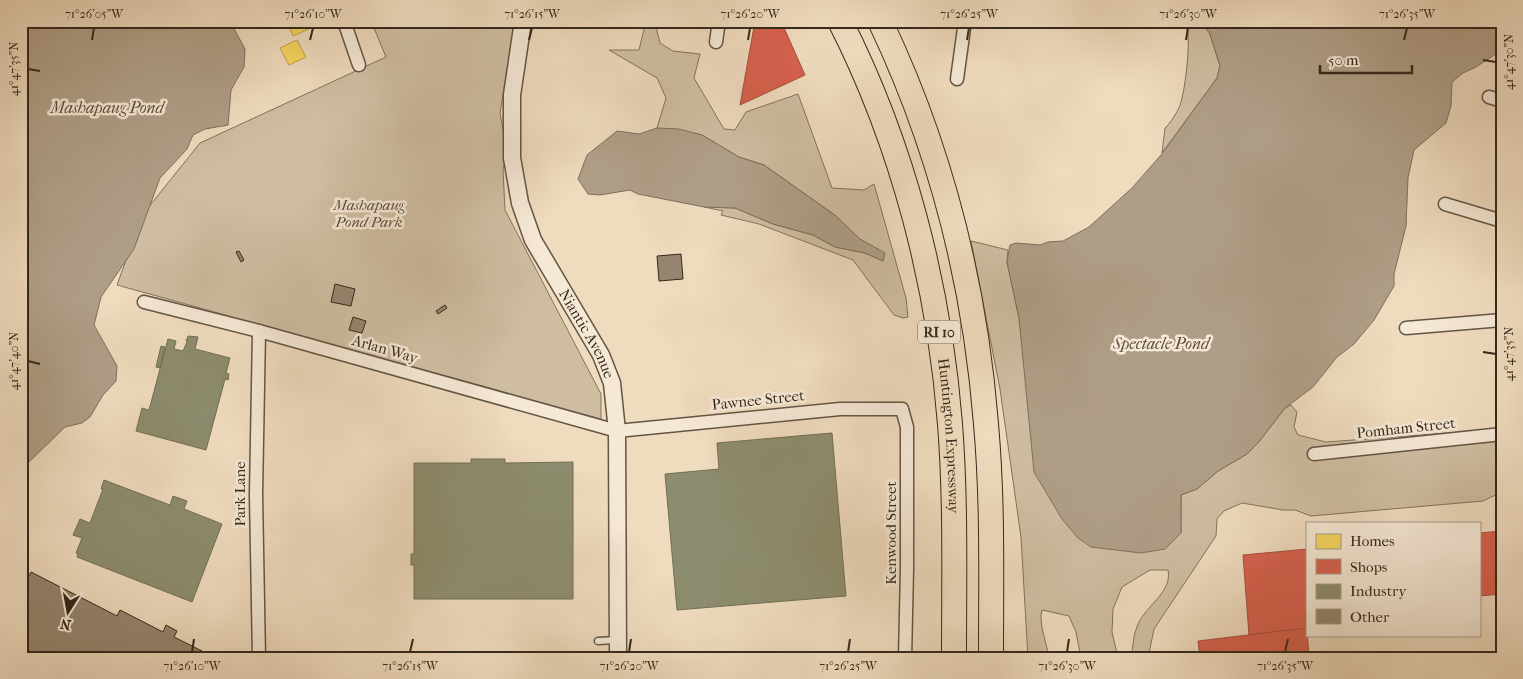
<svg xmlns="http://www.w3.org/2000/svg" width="1523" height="679" font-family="'IM FELL French Canon',serif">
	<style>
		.green { fill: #cfbda2; stroke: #82725e }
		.water { fill: #af9e87; stroke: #7e6f5c }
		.homes { fill: #f6d55c; stroke: #bca148 }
		.shops { fill: #d6604d; stroke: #a54f3e }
		.industry { fill: #8c8c6e; stroke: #726e55 }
		.building { fill: #958570; stroke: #34281b }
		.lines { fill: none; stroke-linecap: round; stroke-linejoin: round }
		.service-casing { stroke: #635544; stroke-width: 9 }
		.minor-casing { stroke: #635544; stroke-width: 15 }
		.tertiary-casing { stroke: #635544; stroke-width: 19 }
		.motorway-casing { stroke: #34281b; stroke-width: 26 }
		.service { stroke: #f5e8d5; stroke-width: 6 }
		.minor { stroke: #f5e8d5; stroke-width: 12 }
		.tertiary { stroke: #f5e8d5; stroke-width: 16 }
		.motorway { stroke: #efdbbe; stroke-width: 24 }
		.ticks { fill: none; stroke: #34281b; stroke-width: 2 }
		.labels { text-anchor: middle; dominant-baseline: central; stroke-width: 5; stroke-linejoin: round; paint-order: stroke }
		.shield { fill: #f5e8d5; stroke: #6e6253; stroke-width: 1 }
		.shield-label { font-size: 14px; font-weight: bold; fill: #34281b }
		.park-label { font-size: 15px; font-style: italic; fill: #5b4d3d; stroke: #f5e8d5 }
		.street-label { font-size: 15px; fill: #34281b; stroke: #f5e8d5 }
		.water-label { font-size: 16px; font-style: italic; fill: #594b3b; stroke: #f5e8d5 }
		.neatline { fill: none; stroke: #34281b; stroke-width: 2 }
		.ticks-label { font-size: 12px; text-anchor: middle; fill: #34281b }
	</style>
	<rect width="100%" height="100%" fill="#efdbbe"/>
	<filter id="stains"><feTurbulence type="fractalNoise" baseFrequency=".004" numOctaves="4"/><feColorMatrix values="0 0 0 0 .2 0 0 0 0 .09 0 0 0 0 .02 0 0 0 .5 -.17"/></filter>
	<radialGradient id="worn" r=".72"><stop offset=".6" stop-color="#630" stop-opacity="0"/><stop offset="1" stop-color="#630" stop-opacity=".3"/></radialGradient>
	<g class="green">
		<path d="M371,21H515L500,113L507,152L503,170L505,210L601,394V419L117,285L143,214L200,143L386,57Z"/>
		<path d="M646,21H652L656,27L660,43L673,51L700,54L694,78L724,129L735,130L746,112L798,94L832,188L864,190L874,184L906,298L908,317L903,318L894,315L853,260L759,224L721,215L723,211L704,207L735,208L773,224L813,235L835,247L865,253L883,261L884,253L859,239L836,216L764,165L739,157L702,135L657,128L666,98L657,78L609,50H639Z"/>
		<path d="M1182,21H1201L1210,34L1220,66L1217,78L1162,153L1165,128C1170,124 1178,111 1180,105C1185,92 1191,41 1187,28C1186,27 1182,22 1182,21Z"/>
		<path d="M971,241L1008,250L1007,262L1019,318L1028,394L1181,533V495L1197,489L1218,471L1247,454L1258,443L1285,408L1291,405L1297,412L1294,427L1298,435L1326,442L1502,429V492L1483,501L1311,516L1295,510H1283L1242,503L1224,511L1217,519L1216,536L1154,629L1148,658H1131C1133,648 1133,636 1137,627C1143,607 1173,593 1168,570H1150L1122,587L1113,609L1112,632L1118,658H1081L1076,632L1069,616L1042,610C1038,622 1047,644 1049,658H1028L1021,537L1000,389Z"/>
	</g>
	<g class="water">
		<path d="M21,21H230L245,49L244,67L231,90L228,125L205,129L193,135L187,149L160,178L134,249L101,297L94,325L117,366L116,381L103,395L90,417L82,423L65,427L28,463L21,476Z"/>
		<path d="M1201,21H1502V50L1476,67L1463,73L1452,82L1451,106L1446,123L1414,150L1408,178L1406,226L1394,274V286L1374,320L1354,344L1337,357L1313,387L1285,408L1258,443L1247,454L1218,471L1197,489L1181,495V533L1165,549L1141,553L1091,547L1078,538L1062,519L1034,472L1019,318L1007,262L1010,245L1016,243L1040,245L1048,242L1063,241L1089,227L1132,188L1161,155L1217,78L1220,66L1210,34Z"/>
		<path d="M657,128L679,129L702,135L739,157L764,165L836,216L860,239L885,253L883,261L865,253L835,247L813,235L773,224L735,208L704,207L638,194L630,190L600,195L588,194L578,179L587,155L617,131L639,134Z"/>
	</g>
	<g class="homes">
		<path d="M287,21H308L311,28L293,36Z"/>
		<path d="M297,40L306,57L289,65L280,48Z"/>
	</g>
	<g class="shops">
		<path d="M755,21H781L805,75L740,105Z"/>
		<path d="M1502,531V594L1479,596V533Z"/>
		<path d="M1307,549V612H1305L1307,628L1249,635L1243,555Z"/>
		<path d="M1307,628L1309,658H1200L1198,641Z"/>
	</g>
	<g class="industry">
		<path d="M188,336L198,337L195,349L230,358L226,373L229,374L228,380L225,379L206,450L136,431L142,408L149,410L168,339L176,341L174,349L183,351L187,342L186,339L187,340Z"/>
		<path d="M161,346L165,347L160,368L156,367Z"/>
		<path d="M832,433L846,596L677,610L665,474L719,469L717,443Z"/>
		<path d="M471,459H505V463L573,462V599H414V565H411V554H414V463H471Z"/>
		<path d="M104,480L170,505L173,496L187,501L184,509L222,524L192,602L77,557L78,554L76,553L82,538L73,535L80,519L90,523L103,489H101Z"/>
	</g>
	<g class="building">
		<path d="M239,251L244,260L241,262L236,252Z"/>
		<path d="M681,254L683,279L659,281L657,256Z"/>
		<path d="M335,284L355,289L351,306L331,302Z"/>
		<path d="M445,305L447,308L438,314L436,311Z"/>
		<path d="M353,317L366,321L362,333L349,330Z"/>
		<path d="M31,572L117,616L120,610L163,632L166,625L177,631L174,637L202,651L199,658H21V591Z"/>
	</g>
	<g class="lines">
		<g class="service-casing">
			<path id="service" d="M598,641L617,640"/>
		</g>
		<g class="minor-casing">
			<g id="minor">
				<path d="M344,21L359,65"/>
				<path d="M716,42L719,21"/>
				<path d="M957,79L965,21"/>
				<path d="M1489,97L1502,101"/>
				<path d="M1445,204L1502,221"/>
				<path d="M144,302L259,331L617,431L840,409H902L907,427V569L905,658"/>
				<path d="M1406,328L1502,320"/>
				<path d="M1314,454L1502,434"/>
				<path d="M259,658L256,495L259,331"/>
			</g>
		</g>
		<g class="tertiary-casing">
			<g id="tertiary">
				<path id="s1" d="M523,21L512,95V158L520,203L533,240L601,355L612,383L617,431L618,658"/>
			</g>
		</g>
		<g class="motorway-casing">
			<g id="motorway">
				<path id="s2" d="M840,21C903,145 939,285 950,424C956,501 954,580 954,658"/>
				<path d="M880,21C940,147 975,285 986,424C993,502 991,580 991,658"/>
			</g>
		</g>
		<use href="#service" class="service"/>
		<use href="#minor" class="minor"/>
		<use href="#tertiary" class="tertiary"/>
		<use href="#motorway" class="motorway"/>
	</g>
	<path class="ticks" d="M92,40L94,28M310,40L313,28M529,40L532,28M748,40L750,28M967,40L969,28M1186,40L1188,28M1404,40L1407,28M1483,60L1496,62M28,69L40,71M1483,352L1496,354M28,361L40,364M192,652L194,639M410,652L413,639M629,652L631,639M848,652L850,639M1067,652L1069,639M1285,652L1288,639"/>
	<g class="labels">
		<rect class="shield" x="918" y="320.5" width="42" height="23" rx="4"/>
		<g class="shield-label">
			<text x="939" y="332">RI 10</text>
		</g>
		<g class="park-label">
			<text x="369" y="205">Mashapaug<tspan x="369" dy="17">Pond Park</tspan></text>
		</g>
		<g class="street-label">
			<text stroke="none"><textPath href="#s1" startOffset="331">Niantic Avenue</textPath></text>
			<text transform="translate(385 349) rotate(16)">Arlan Way</text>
			<text transform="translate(758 400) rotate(-6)">Pawnee Street</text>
			<text transform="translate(1406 428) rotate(-6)">Pomham Street</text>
			<text stroke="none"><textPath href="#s2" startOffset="432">Huntington Expressway</textPath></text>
			<text transform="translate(240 494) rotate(-90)">Park Lane</text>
			<text transform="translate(891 533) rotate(-90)">Kenwood Street</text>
		</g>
		<g class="water-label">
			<text x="107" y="107">Mashapaug Pond</text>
			<text x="1161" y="343">Spectacle Pond</text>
		</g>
	</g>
	<rect width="1523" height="679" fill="none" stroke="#efdbbe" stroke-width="55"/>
	<rect x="1306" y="522" width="175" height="115" fill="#f5e8d5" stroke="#a89b8b"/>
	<rect x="1316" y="534" width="25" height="15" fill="#f6d55c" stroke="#a89b8b"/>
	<text x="1350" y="546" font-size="15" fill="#34281b">Homes</text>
	<rect x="1316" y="559" width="25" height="15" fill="#d6604d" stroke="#a89b8b"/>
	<text x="1350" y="572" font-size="15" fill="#34281b">Shops</text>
	<rect x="1316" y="584" width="25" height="15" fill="#8c8c6e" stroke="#a89b8b"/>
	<text x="1350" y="596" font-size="15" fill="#34281b">Industry</text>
	<rect x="1316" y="609" width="25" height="15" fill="#958570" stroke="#a89b8b"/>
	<text x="1350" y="622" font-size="15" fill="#34281b">Other</text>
	<g transform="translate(68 612) rotate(191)" stroke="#f5e8d5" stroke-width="4" paint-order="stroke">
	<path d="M0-4L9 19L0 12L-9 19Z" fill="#34281b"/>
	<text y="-8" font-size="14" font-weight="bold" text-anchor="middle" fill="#34281b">N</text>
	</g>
	<path d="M1320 65v8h92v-8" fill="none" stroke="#34281b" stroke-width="2.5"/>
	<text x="1328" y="65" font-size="15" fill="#34281b" stroke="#f5e8d5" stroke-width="4" paint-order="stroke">50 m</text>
	<rect x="28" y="28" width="1468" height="624" class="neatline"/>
	<g class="ticks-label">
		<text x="94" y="18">71°26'05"W</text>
		<text x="313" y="18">71°26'10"W</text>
		<text x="532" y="18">71°26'15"W</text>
		<text x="750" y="18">71°26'20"W</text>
		<text x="969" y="18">71°26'25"W</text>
		<text x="1188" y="18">71°26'30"W</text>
		<text x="1407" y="18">71°26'35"W</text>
		<text transform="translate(1509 62) rotate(-90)" y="4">41°47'30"N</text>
		<text transform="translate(14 69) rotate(-90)" y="4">41°47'35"N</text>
		<text transform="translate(1509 354) rotate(-90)" y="4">41°47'35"N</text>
		<text transform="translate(14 361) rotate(-90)" y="4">41°47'40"N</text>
		<text x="192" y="670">71°26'10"W</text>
		<text x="410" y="670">71°26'15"W</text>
		<text x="629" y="670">71°26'20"W</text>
		<text x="848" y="670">71°26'25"W</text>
		<text x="1067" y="670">71°26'30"W</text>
		<text x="1285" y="670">71°26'35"W</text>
	</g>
	<rect width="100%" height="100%" filter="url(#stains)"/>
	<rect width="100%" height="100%" fill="url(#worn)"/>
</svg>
